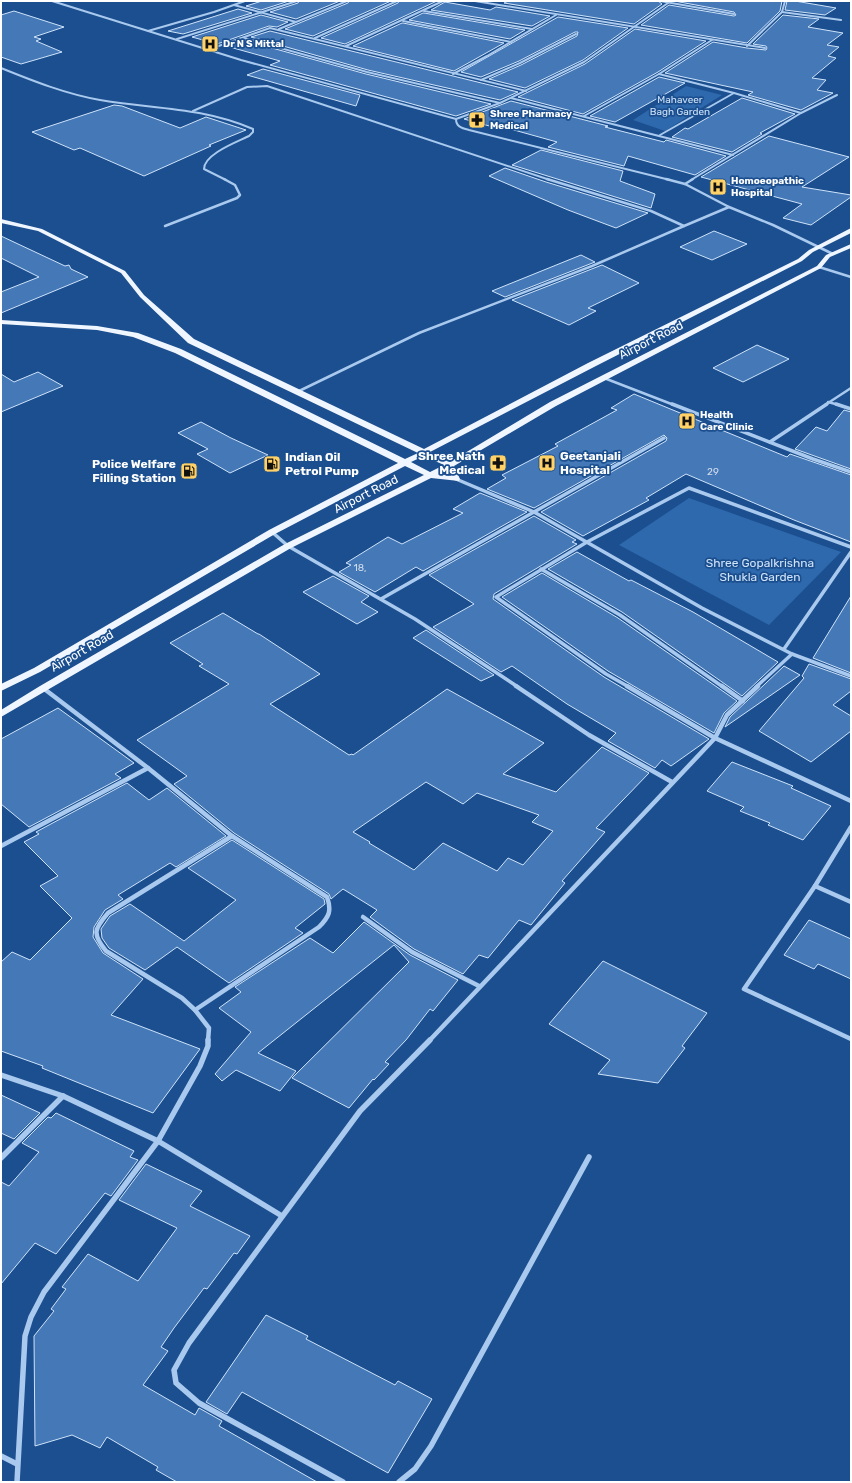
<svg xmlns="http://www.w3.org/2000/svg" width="852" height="1483" font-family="Rubik,sans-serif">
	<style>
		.green { fill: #2e69ad }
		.building { fill: #4478b7; stroke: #cfe3fa; fill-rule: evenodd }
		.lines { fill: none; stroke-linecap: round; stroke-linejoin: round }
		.street-far4 { stroke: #a9c9ee; stroke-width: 2 }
		.street-far3 { stroke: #a9c9ee; stroke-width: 2.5 }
		.street-far2 { stroke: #a9c9ee; stroke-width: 3.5 }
		.street-far1 { stroke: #a9c9ee; stroke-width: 4.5 }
		.street { stroke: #a9c9ee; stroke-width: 5.5 }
		.primary { fill: #f0f6ff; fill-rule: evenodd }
		.labels { text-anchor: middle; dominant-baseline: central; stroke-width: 3.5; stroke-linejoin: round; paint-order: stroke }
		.far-poi-label { font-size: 10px; font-weight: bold; fill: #fff; stroke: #1b4f8f; text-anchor: start }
		.far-park-label { font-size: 10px; fill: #cfe3fa; stroke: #1b4f8f }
		.number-label { font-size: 10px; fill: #d0dded }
		.street-label { font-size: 12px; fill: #fff; stroke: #1b4f8f }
		.poi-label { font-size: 12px; font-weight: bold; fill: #fff; stroke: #1b4f8f; text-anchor: end }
		.park-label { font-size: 12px; fill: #cfe3fa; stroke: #1b4f8f }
	</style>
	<rect width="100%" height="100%" fill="#1b4f8f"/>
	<g class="green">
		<path d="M686,86L722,95L665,131L633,120Z"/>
		<path d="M689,498L841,552L769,625L619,545Z"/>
	</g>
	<g class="building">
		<path d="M262,1H289L261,10L246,6Z"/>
		<path d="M299,1H340L296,19L270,12L298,3Z"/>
		<path d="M349,1H391L313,36L285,29L348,3Z"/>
		<path d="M399,1H437L345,44L321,38L398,3Z"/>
		<path d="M508,1H658L662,4L634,24L504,3Z"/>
		<path d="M674,1H782L780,11L747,43L641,25L669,5L734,16L736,15L734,12Z"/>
		<path d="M787,1H795L836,8L825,15L785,10Z"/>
		<path d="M445,2L490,10L496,7L550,16L532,26L431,10Z"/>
		<path d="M238,9L252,13L183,34L168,31Z"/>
		<path d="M14,11L64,27L34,37L41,39L36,41L62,52L21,64L1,57V15Z"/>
		<path d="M423,13H424L525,30L510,39L409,20Z"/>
		<path d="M261,15L288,22L277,27L269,26L217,44L192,37Z"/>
		<path d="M783,15L819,19L808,27L843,33L827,45L839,47L828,56L836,58L812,78L826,80L817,90L833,93L801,110L748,95L753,92L665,73L713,42L747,48L766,50L767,48L766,46L753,44Z"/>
		<path d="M558,17L628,28L583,60L525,88L489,79L521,65L577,36L578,32H575L519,61L481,77L461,72Z"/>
		<path d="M402,23H403L504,43L454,71L353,46Z"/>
		<path d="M635,29L706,41L658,72L583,114L518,97L585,64Z"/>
		<path d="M270,31L453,76L518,92L500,100L368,70L251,37Z"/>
		<path d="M243,40L366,74L491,104L456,116L270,65L280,61L226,46Z"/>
		<path d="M263,69L360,95L356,106L247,75Z"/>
		<path d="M659,77L685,83L615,122L590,116Z"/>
		<path d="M742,98L795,114L760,133L762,134L732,152L672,137L685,128L688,129Z"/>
		<path d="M511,101L608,126L605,127L664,142L666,140L726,156L695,175L628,156L624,166L548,147L557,142L496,125L493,127L464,119Z"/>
		<path d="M114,105L122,106L180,128L206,117L246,130L209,145L211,146L144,176L80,148L74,150L32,132Z"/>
		<path d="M769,136L849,157L802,187L851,195V197L811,225L783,218L802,204L701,177Z"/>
		<path d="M541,150L623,171L620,181L655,194L651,208L512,165Z"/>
		<path d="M505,168L546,182L648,213L616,228L568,210L489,176Z"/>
		<path d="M714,231L747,244L712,260L680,247Z"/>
		<path d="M1,236L65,266L69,265L71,269L88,277L1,313V292L39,277L1,258Z"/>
		<path d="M581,255L595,262L505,297L492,291Z"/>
		<path d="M602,265L639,283L588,308L596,311L569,325L512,300Z"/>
		<path d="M757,345L789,359L743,382L713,368Z"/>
		<path d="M38,372L63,386L1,412V374L14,382Z"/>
		<path d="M634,394L787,457L790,454L851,475V542L794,520L686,474L646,498L649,500L583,536L541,512L666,441L667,438L664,435L534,508L487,489L506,478L502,475L558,446L555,444L617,410L611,408Z"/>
		<path d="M844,410L851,412V469L795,449L816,427L827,431Z"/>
		<path d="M201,422L231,438L268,455L230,473L197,454L208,449L178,433Z"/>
		<path d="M480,493L527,512L423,571L416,567L375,592L339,572L351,565L346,563L388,537L402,544L463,513L453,509Z"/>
		<path d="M534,516L576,540L572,542L577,544L494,594L493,599L604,677L709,739L671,766L662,760L655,768L608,741L616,733L567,704L512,666L501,672L433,627L474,604L429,575Z"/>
		<path d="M577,552L629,581L631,580L693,612L778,662L742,696L622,612L548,569Z"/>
		<path d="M542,573L618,618L737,701L724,713L714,733L608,671L502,597Z"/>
		<path d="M333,576L369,596L361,602L378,612L357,624L303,592Z"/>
		<path d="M851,596V673L813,658Z"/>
		<path d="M223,613L258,634H259L320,674L270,704L349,755L352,754L353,755L447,689L544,743L503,774L556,792L602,747L649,773L596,828L605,832L562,881L565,883L531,925L519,920L488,958L479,955L463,974L414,949L370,917L377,910L343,889L331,899L329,894L234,833L174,784L187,776L137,740L229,684L199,666L203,664L170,643ZM426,782L463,804L477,793L539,815L532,822L553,831L523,865L508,858L497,871L443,843L414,870L369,843L370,842L353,832Z"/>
		<path d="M426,630L494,675L481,681L413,638Z"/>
		<path d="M809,664L851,679V691L833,705L851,716V731L811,762L759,731L804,678L802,676Z"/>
		<path d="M784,666L800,675L725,727L730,717Z"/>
		<path d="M58,708L134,763L115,774L121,778L29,827L1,804V739Z"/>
		<path d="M732,762L793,786L791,788L831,806L803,840L768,825L770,823L740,811L744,807L707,791Z"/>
		<path d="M127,783L149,800L167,788L226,836L176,867L170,863L118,895L123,899L105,910L94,927L93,937L103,953L143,979L111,1015L200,1049L153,1113L42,1068L43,1066L1,1051V962L12,952L30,960L72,918L40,886L58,876L24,842L39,834L36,832Z"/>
		<path d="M232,840L324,899L325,904L295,928L303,933L229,983L177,947L145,970L109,948L102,938L101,929L110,916L130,904L184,941L236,900L188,868Z"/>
		<path d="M809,920L851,939V979L818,964L814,969L784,955Z"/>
		<path d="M364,922L410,955L458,980L433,1011L430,1009L406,1040L385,1062L389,1064L374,1080L373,1079L349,1108L292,1078L409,962L394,945L258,1053L296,1071L280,1091L236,1070L222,1081L215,1074L251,1032L219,1008L241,992L235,987L310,938L333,953Z"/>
		<path d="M603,961L707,1013L682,1046L685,1048L658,1083L598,1074L610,1060L549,1024Z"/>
		<path d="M1,1095L40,1113L14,1139L1,1133Z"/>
		<path d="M56,1113L134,1151L130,1157L138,1160L111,1196L105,1193L56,1254L35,1243L1,1284V1182L9,1186L39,1152L22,1143L48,1117L51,1118Z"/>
		<path d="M146,1164L202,1191L190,1206L250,1236L237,1254L234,1253L207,1289L204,1288L174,1328L161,1347L168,1351L143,1385L195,1415L199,1408L222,1421L219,1426L317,1482H177L156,1470L158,1467L107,1437L100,1448L72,1435L35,1446L34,1336L54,1311L51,1309L66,1289L62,1287L88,1254L138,1281L177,1228L119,1200Z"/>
		<path d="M266,1315L308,1336L306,1339L395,1385L398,1381L432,1399L388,1473L242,1392L227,1414L206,1402Z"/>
	</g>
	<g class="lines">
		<g class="street-far4">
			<path d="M52,1L241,60L456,119L500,103L584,62L668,3"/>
			<path d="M475,1L765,48"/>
			<path d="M660,1L734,14"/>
			<path d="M234,5L296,22"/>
			<path d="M424,11L532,29"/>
			<path d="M782,12L841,20"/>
			<path d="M403,21L511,42"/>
			<path d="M279,29L347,1"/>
			<path d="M148,31L214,12L245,1"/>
			<path d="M244,38L367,72L500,103"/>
			<path d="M315,38L397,1"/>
			<path d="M177,39L297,1"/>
			<path d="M346,46L443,1"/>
			<path d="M747,46L782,12L785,1"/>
			<path d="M210,49L270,28L526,91"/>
			<path d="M1,68C33,81 66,94 100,100C154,109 202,107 253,129V132L249,136C237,142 204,154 204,169L226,180"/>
			<path d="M453,74L487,56L556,15"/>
			<path d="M659,74L734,93L801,113"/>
			<path d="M481,80L520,63L576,34"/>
			<path d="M511,98L733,155"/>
			<path d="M193,111L247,87L267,86L550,180"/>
			<path d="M584,116L659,74L712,40"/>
			<path d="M456,119C456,127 462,128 469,130L670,180"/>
			<path d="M660,135L734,93"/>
			<path d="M691,180L801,113L837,95"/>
		</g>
		<g class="street-far3">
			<path d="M666,179L685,184L729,207L773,225L833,254"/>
			<path d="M685,184L693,179"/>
			<path d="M165,226L237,198L240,195L235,185L224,179"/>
			<path d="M684,226L729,207"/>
			<path d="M819,267L851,277"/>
			<path d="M604,378L674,405"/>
			<path d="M297,392L419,333L592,266L684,226L651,211L547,179"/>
			<path d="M828,402L839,405"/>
			<path d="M825,405L851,388"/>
		</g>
		<g class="street-far2">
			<path d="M672,404L813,459L851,472"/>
			<path d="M836,404L851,409"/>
			<path d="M770,442L827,404"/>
			<path d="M456,479L534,512L702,608L792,654L851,676"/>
			<path d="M272,532L288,546L415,619L518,687"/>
			<path d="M541,569L620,615L723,687"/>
			<path d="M381,599L664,438"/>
			<path d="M784,649L851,552"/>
			<path d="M629,687L606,674L496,597L587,542L689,488L851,547"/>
			<path d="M756,687L792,654"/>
		</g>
		<g class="street-far1">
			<path d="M516,686L589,735L672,782"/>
			<path d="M627,686L715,738L851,801"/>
			<path d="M722,686L743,701"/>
			<path d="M43,688L148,768L232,836L327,897C332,911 329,917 319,927L195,1010"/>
			<path d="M851,827L815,886L744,989L851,1039"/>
			<path d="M1,846L148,768"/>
			<path d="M815,886L851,902"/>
			<path d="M363,917L412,952L479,986"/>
			<path d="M208,1041L209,1028L195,1010L182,998L106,951C92,934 94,929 108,913L232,836"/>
			<path d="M429,1041L715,738L727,715L758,686"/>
		</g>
		<g class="street">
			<path d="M1,1075L63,1096L158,1141L282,1216"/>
			<path d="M1,1158L63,1096"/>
			<path d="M1,1456L17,1464"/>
			<path d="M17,1482L25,1336L31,1317L44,1292L158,1141L200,1066L208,1046V1040"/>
			<path d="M343,1482L199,1403L176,1383L174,1370L189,1343L360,1111L430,1040"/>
			<path d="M399,1482L415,1469L431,1446L589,1157"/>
		</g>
		<path class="primary" d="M1,219L42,229L125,271L144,295L194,339L424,449L588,363L798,259L809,250L851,228V233L813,252L802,261L594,367L430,452L450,462L550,402L817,266L826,255L851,244V248L830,257L821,268L556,406L454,466L460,479L459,481L431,478L291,548L1,717V710L40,686L285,544L424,475L405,466L275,534L40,672L1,691V684L34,668L269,530L398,463L175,353L133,337L97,330L1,324V320L97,326L138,333L181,349L405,459L418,453L188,343L140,297L121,273L38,231L1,223ZM424,456L444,465L430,472L411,462ZM448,469L451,476L439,474Z"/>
	</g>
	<defs>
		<g id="hospital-square" transform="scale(0.9)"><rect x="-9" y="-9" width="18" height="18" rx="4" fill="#ffd166" stroke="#1b4f8f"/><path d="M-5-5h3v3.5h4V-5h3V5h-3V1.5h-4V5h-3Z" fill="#111"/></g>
		<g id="pharmacy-square" transform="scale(0.9)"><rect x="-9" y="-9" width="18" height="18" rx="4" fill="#ffd166" stroke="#1b4f8f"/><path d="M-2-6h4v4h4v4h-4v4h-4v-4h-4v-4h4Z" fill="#111"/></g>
		<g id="fuel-square" transform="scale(0.9)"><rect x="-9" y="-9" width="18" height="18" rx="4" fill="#ffd166" stroke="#1b4f8f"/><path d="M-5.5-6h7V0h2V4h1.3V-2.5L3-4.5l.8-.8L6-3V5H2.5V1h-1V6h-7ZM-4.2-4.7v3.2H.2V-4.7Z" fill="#111"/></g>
	</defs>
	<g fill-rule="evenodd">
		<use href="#hospital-square" x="210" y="44"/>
		<use href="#pharmacy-square" x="477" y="120"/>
		<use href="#hospital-square" x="718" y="187"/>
		<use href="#hospital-square" x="687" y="421"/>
		<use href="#pharmacy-square" x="498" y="463"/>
		<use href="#hospital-square" x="547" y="463"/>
		<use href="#fuel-square" x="272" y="464"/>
		<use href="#fuel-square" x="189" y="471"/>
	</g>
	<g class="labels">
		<g class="far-poi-label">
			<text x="223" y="44">Dr N S Mittal</text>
			<text x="490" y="114">Shree Pharmacy<tspan x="490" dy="12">Medical</tspan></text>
			<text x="731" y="181">Homoeopathic<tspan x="731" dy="12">Hospital</tspan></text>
			<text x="700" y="415">Health<tspan x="700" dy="12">Care Clinic</tspan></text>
		</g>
		<g class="far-park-label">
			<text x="680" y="100">Mahaveer<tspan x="680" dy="12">Bagh Garden</tspan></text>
		</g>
		<g class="number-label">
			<text x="713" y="472">29</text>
			<text x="360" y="568">18,</text>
		</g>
		<g class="street-label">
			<text transform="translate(651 340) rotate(-27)">Airport Road</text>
			<text transform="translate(366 494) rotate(-27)">Airport Road</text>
			<text transform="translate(82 651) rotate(-30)">Airport Road</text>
		</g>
		<g class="poi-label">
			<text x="485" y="456">Shree Nath<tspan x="485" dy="14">Medical</tspan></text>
			<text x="560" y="456" text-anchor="start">Geetanjali<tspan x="560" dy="14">Hospital</tspan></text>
			<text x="285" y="457" text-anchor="start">Indian Oil<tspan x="285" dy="14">Petrol Pump</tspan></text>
			<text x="176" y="464">Police Welfare<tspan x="176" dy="14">Filling Station</tspan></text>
		</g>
		<g class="park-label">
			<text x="760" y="563">Shree Gopalkrishna<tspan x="760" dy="14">Shukla Garden</tspan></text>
		</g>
	</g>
	<rect width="852" height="1483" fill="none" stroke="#ffffff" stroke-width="4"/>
</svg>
